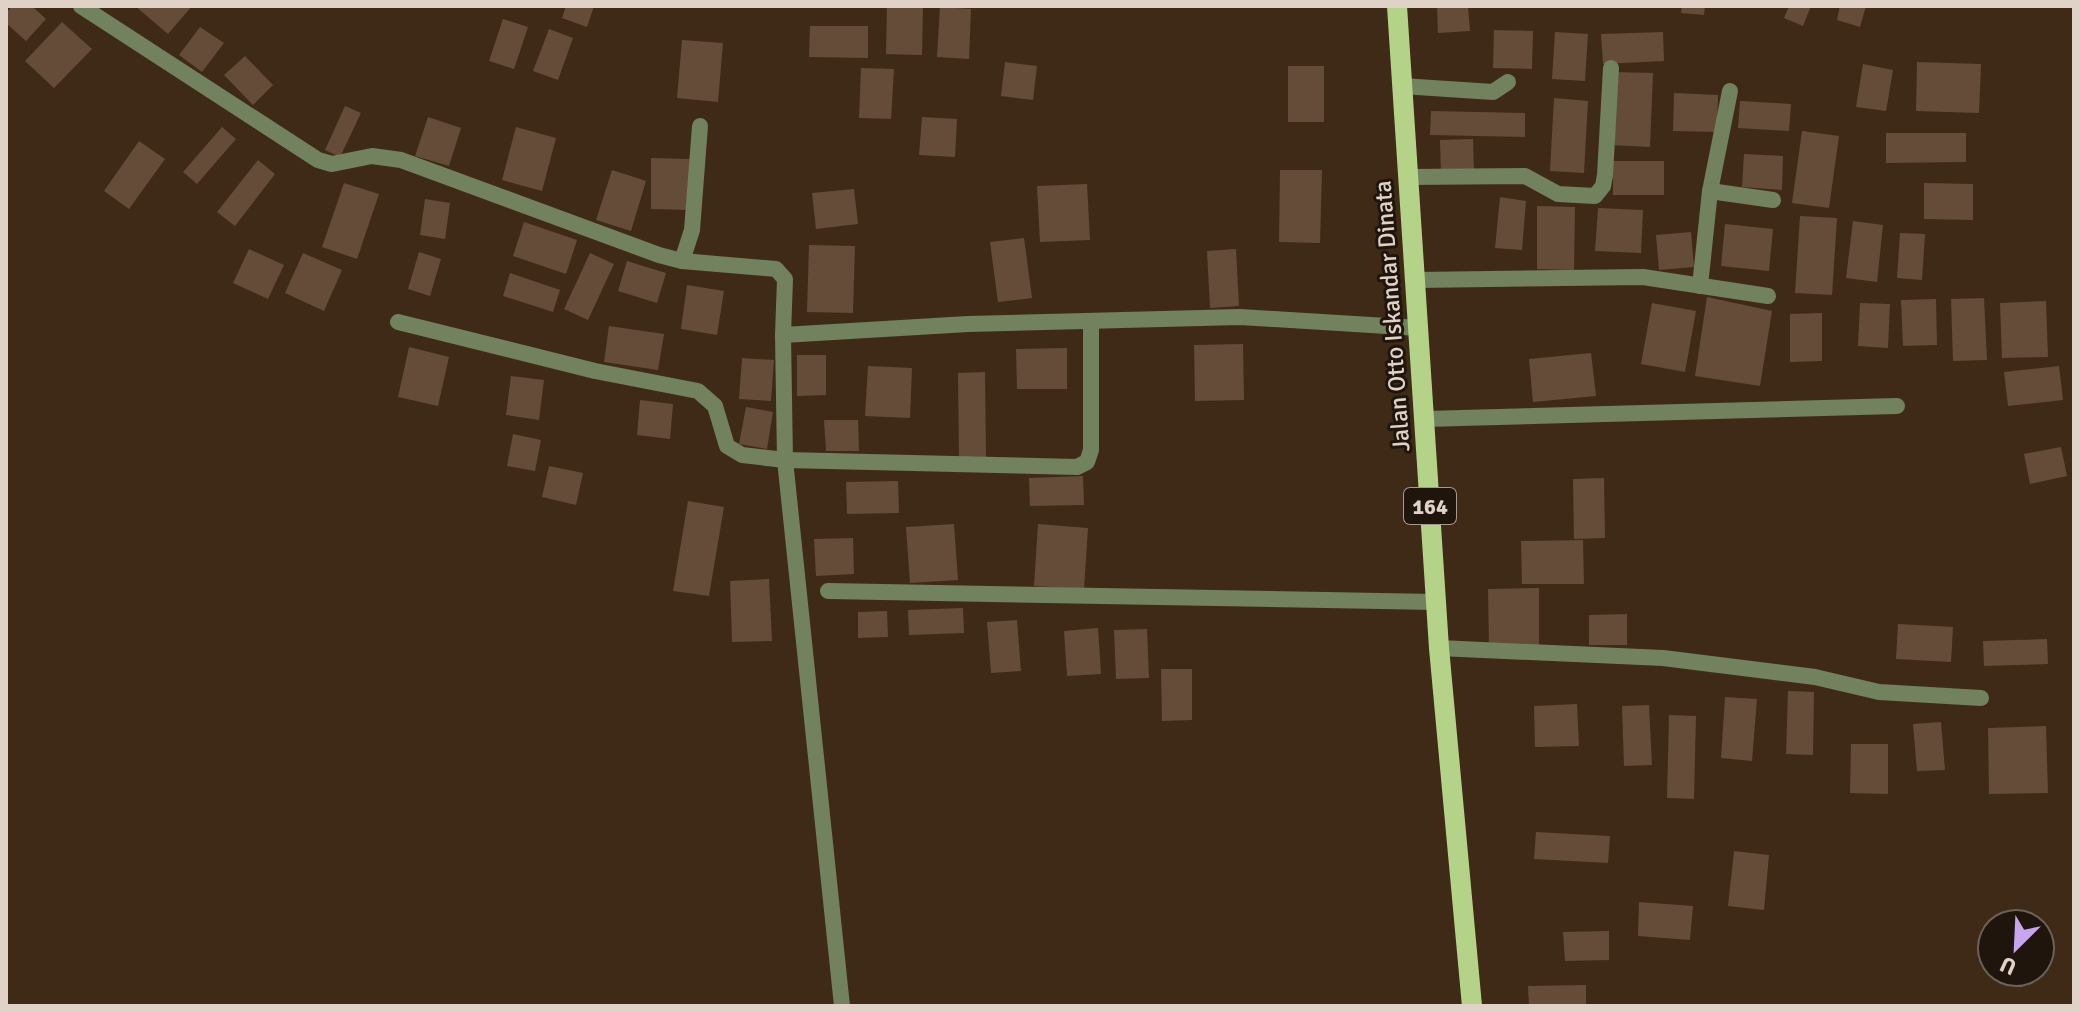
<svg xmlns="http://www.w3.org/2000/svg" width="2080" height="1012" font-family="Signika,sans-serif">
	<style>
		.building { fill: #644c38 }
		.lines { fill: none; stroke-linecap: round; stroke-linejoin: round }
		.minor { stroke: #72815e; stroke-width: 16 }
		.primary { stroke: #b5d289; stroke-width: 20 }
		.labels { text-anchor: middle; dominant-baseline: central; stroke-width: 6; stroke-linejoin: round; paint-order: stroke }
		.shield { fill: #1f150d; stroke: #a6998f; stroke-width: 2 }
		.shield-label { font-size: 22px; font-weight: bold; fill: #e0d2c7 }
		.street-label { font-size: 24px; fill: #e0d2c7; stroke: #1f150d }
	</style>
	<rect width="100%" height="100%" fill="#3f2a17"/>
	<g class="building">
		<path d="M12,6H32L46,19L26,41L6,23V13Z"/>
		<path d="M135,6H192L168,34Z"/>
		<path d="M566,6H594L587,27L562,18Z"/>
		<path d="M887,6H923L922,55L886,54Z"/>
		<path d="M1437,6H1468L1470,31L1438,33Z"/>
		<path d="M1682,6H1705L1704,15L1681,13Z"/>
		<path d="M1789,6H1811L1803,26L1784,18Z"/>
		<path d="M1840,6H1866L1860,27L1837,20Z"/>
		<path d="M940,7L971,9L969,59L937,57Z"/>
		<path d="M503,19L528,27L514,69L489,61Z"/>
		<path d="M62,22L92,49L54,88L25,61Z"/>
		<path d="M810,26H868V58L809,57Z"/>
		<path d="M200,27L224,43L202,72L179,55Z"/>
		<path d="M549,29L573,38L558,80L533,71Z"/>
		<path d="M1494,30L1533,31L1532,69L1493,68Z"/>
		<path d="M1555,32L1588,34L1585,81L1552,79Z"/>
		<path d="M1663,32L1664,61L1603,64L1601,34Z"/>
		<path d="M682,40L723,43L718,102L677,98Z"/>
		<path d="M245,56L273,85L253,105L224,75Z"/>
		<path d="M1005,62L1037,66L1033,100L1001,96Z"/>
		<path d="M1917,62L1981,64L1979,113L1916,111Z"/>
		<path d="M1863,64L1893,70L1886,111L1856,107Z"/>
		<rect x="1288" y="66" width="36" height="56"/>
		<path d="M861,68L894,69L891,119L859,118Z"/>
		<path d="M1613,72L1653,73L1650,147L1610,145Z"/>
		<path d="M1674,93L1718,95L1717,132L1673,131Z"/>
		<path d="M1554,98L1588,101L1584,173L1550,171Z"/>
		<path d="M1740,101L1791,104L1789,131L1738,128Z"/>
		<path d="M345,106L361,113L340,157L325,150Z"/>
		<path d="M1431,111L1525,113V137L1430,135Z"/>
		<path d="M428,117L461,128L449,166L415,156Z"/>
		<path d="M922,117L957,119L955,157L919,155Z"/>
		<path d="M222,127L236,139L197,184L183,172Z"/>
		<path d="M516,127L556,138L542,191L502,180Z"/>
		<path d="M1802,131L1839,136L1829,208L1792,203Z"/>
		<path d="M1886,133H1966V162L1886,163Z"/>
		<path d="M1473,139L1474,173L1441,174L1440,140Z"/>
		<path d="M139,141L165,159L129,209L104,191Z"/>
		<path d="M1744,154L1783,156L1782,190L1742,187Z"/>
		<path d="M651,158L690,159V210L651,209Z"/>
		<path d="M258,160L275,174L235,226L217,212Z"/>
		<rect x="1613" y="161" width="51" height="34"/>
		<path d="M612,170L646,181L631,231L596,220Z"/>
		<path d="M1280,170H1322L1320,243L1279,242Z"/>
		<path d="M344,183L379,194L357,259L322,247Z"/>
		<path d="M1924,183L1973,184V220L1924,219Z"/>
		<path d="M1087,184L1090,240L1040,242L1037,186Z"/>
		<path d="M854,189L858,224L816,229L812,193Z"/>
		<path d="M1500,197L1526,201L1522,250L1495,248Z"/>
		<path d="M425,199L450,203L445,239L420,235Z"/>
		<path d="M1537,206L1575,207L1574,270L1537,269Z"/>
		<path d="M1598,208L1643,210L1641,253L1595,251Z"/>
		<path d="M1800,216L1837,218L1832,295L1795,293Z"/>
		<path d="M1853,221L1883,225L1877,282L1846,278Z"/>
		<path d="M524,222L577,240L566,274L513,256Z"/>
		<path d="M1725,224L1773,229L1769,271L1721,266Z"/>
		<path d="M1691,232L1694,267L1659,270L1656,235Z"/>
		<path d="M1900,233L1925,234L1922,280L1897,278Z"/>
		<path d="M1024,238L1032,298L998,302L990,242Z"/>
		<path d="M809,245L855,246L853,313L807,312Z"/>
		<path d="M249,249L284,265L268,299L233,283Z"/>
		<path d="M1236,249L1239,306L1210,308L1207,251Z"/>
		<path d="M419,252L441,259L430,296L408,289Z"/>
		<path d="M303,253L342,270L324,311L285,293Z"/>
		<path d="M590,253L614,264L588,320L564,309Z"/>
		<path d="M627,261L666,273L657,303L618,291Z"/>
		<path d="M510,273L560,290L553,312L503,296Z"/>
		<path d="M687,285L724,291L717,335L681,329Z"/>
		<path d="M1707,297L1772,311L1760,386L1695,376Z"/>
		<path d="M1984,298L1987,360L1953,361L1951,299Z"/>
		<path d="M1936,299L1937,345L1903,346L1901,300Z"/>
		<path d="M2046,301L2048,357L2002,358L2000,303Z"/>
		<path d="M1652,303L1696,311L1685,372L1641,364Z"/>
		<path d="M1860,303L1890,304L1888,348L1858,346Z"/>
		<path d="M1822,313V361L1790,362V314Z"/>
		<path d="M609,326L664,334L658,370L604,362Z"/>
		<path d="M1243,344L1244,400L1195,401L1194,345Z"/>
		<path d="M409,347L449,357L438,406L398,397Z"/>
		<path d="M1067,348V389H1017L1016,349Z"/>
		<path d="M1591,353L1596,396L1533,402L1529,359Z"/>
		<path d="M797,355H826V395L797,396Z"/>
		<path d="M742,358L774,360L771,401L739,399Z"/>
		<path d="M868,366L912,368L910,418L865,416Z"/>
		<path d="M2059,366L2063,400L2008,406L2004,372Z"/>
		<path d="M985,372L986,457L959,458L958,373Z"/>
		<path d="M511,376L544,380L539,420L506,415Z"/>
		<path d="M640,400L673,404L670,439L637,435Z"/>
		<path d="M746,407L773,412L767,449L739,444Z"/>
		<path d="M824,420H858L859,451H826Z"/>
		<path d="M513,434L541,440L535,471L507,466Z"/>
		<path d="M2061,447L2067,476L2030,484L2024,454Z"/>
		<path d="M549,466L583,473L576,505L542,497Z"/>
		<path d="M1083,476L1084,505L1030,506L1029,478Z"/>
		<path d="M1604,478L1605,538L1574,539L1573,479Z"/>
		<path d="M898,481L899,513L847,514L846,482Z"/>
		<path d="M688,501L724,507L709,596L673,591Z"/>
		<path d="M954,524L958,580L910,583L906,527Z"/>
		<path d="M1038,524L1088,528L1084,589L1034,586Z"/>
		<path d="M853,538L854,574L816,576L814,539Z"/>
		<path d="M1583,540L1584,584H1522L1521,541Z"/>
		<path d="M769,579L772,641L732,642L730,581Z"/>
		<path d="M1539,588V648L1489,649L1488,589Z"/>
		<path d="M963,608L964,633L909,635L908,610Z"/>
		<path d="M887,611L888,637L858,638V612Z"/>
		<path d="M1627,614V645H1589V615Z"/>
		<path d="M1017,620L1021,671L991,673L987,622Z"/>
		<path d="M1898,624L1953,627L1951,662L1896,659Z"/>
		<path d="M1098,628L1101,674L1067,676L1064,631Z"/>
		<path d="M1147,629L1149,678L1116,679L1114,630Z"/>
		<path d="M2047,639L2048,664L1984,666L1983,641Z"/>
		<path d="M1161,669H1192V720L1162,721Z"/>
		<path d="M1788,691L1814,692L1813,755L1786,754Z"/>
		<path d="M1725,697L1757,699L1752,761L1721,758Z"/>
		<path d="M1577,704L1579,746L1535,747L1534,706Z"/>
		<path d="M1649,705L1652,765L1624,766L1622,706Z"/>
		<path d="M1669,715L1696,716L1694,799L1667,798Z"/>
		<path d="M1941,722L1945,770L1917,771L1913,724Z"/>
		<path d="M2046,726L2048,793L1989,794L1988,728Z"/>
		<path d="M1851,744H1888V794L1850,793Z"/>
		<path d="M1536,832L1610,836L1608,863L1534,859Z"/>
		<path d="M1734,851L1769,855L1764,910L1728,906Z"/>
		<path d="M1639,902L1693,906L1690,940L1638,936Z"/>
		<path d="M1609,931V960L1565,961L1563,932Z"/>
		<path d="M1586,985V1006H1529L1528,986Z"/>
	</g>
	<g class="lines">
		<g class="minor">
			<path d="M81,6L318,160L332,164L372,156L401,160L659,255L682,261L776,269L785,279L783,335L968,324L1240,317L1419,328"/>
			<path d="M1402,86L1493,92L1508,82"/>
			<path d="M1409,177L1525,176L1558,194L1595,196L1603,186L1605,175L1611,68"/>
			<path d="M1710,191L1730,91"/>
			<path d="M682,261L692,230L700,126"/>
			<path d="M1416,280L1643,277L1768,296"/>
			<path d="M1700,286L1710,191L1773,200"/>
			<path d="M398,322L595,371L698,391L715,406L727,446L742,455L785,460L1077,467L1087,462L1091,450V322"/>
			<path d="M783,335L785,460L842,1006"/>
			<path d="M1425,419L1897,406"/>
			<path d="M828,591L1436,602"/>
			<path d="M1439,648L1663,658L1815,677L1879,692L1981,698"/>
		</g>
		<path class="primary" d="M1397,6L1439,648L1472,1006"/>
	</g>
	<g class="labels">
		<rect class="shield" x="1404" y="488" width="52" height="36" rx="6"/>
		<g class="shield-label">
			<text x="1430" y="506">164</text>
		</g>
		<g class="street-label">
			<text transform="translate(1392 316) rotate(-94)">Jalan Otto Iskandar Dinata</text>
		</g>
	</g>
	<rect width="2080" height="1012" fill="none" stroke="#e0d2c7" stroke-width="16"/>
	<g transform="translate(2016 948) rotate(204)"><circle r="38" fill="#1f150d" stroke="#6c6157" stroke-width="2"/>
	<path d="M0-6L14 30L0 20L-14 30Z" fill="#c8a6ef"/>
	<text y="-12" font-size="22" font-weight="bold" text-anchor="middle" fill="#e0d2c7">U</text>
	</g>
</svg>
